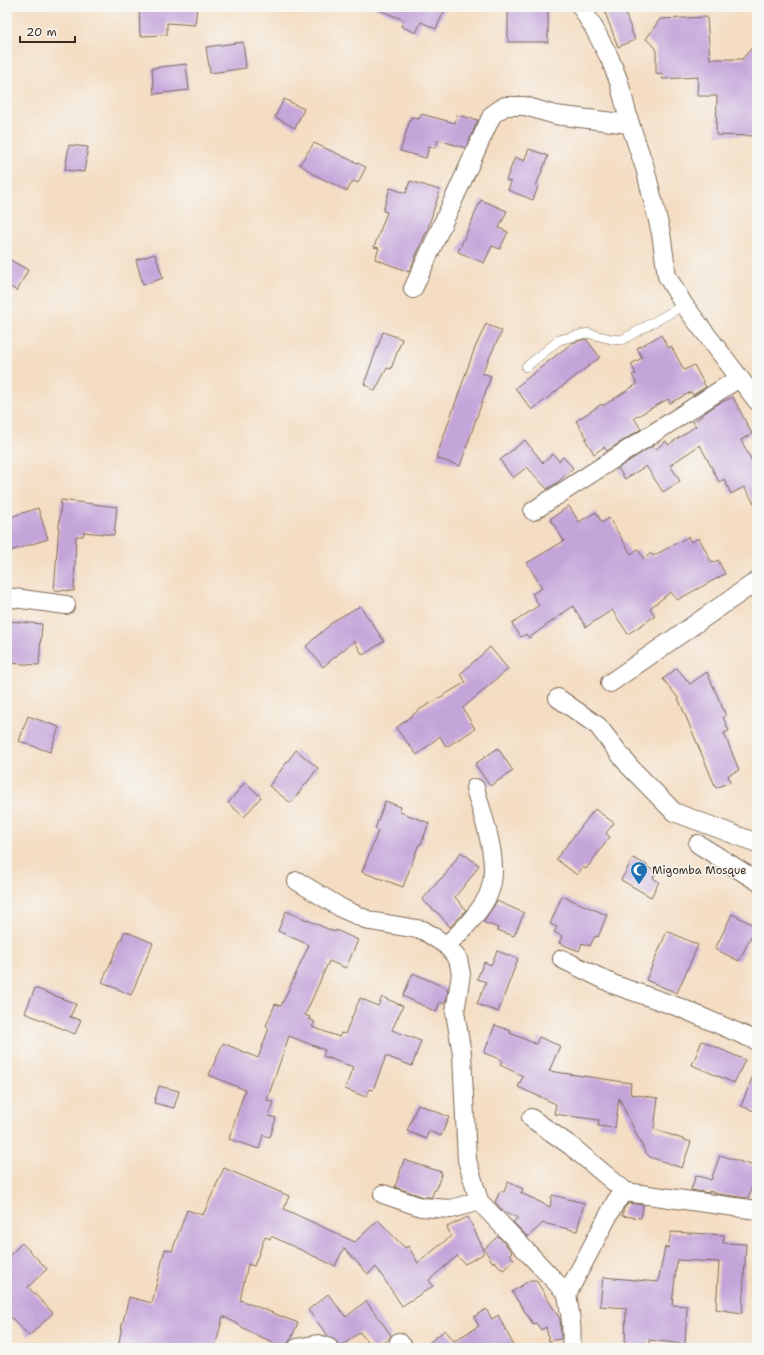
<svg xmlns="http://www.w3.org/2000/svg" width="764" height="1355" font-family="'Shantell Sans',sans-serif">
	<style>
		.building { fill: #c4a5da }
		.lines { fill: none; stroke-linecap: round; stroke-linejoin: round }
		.service-casing { stroke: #7c6957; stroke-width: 10 }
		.minor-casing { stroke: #7c6957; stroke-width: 20 }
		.service { stroke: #fff; stroke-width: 9 }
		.minor { stroke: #fff; stroke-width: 18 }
		.labels { text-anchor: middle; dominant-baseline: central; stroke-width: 3; stroke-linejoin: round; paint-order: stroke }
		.poi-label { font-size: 11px; fill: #3b2a1e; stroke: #f6f6f2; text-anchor: start }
	</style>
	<rect width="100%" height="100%" fill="#f6f6f2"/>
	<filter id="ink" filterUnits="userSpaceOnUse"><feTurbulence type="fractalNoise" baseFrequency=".025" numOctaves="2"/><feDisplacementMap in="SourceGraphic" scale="8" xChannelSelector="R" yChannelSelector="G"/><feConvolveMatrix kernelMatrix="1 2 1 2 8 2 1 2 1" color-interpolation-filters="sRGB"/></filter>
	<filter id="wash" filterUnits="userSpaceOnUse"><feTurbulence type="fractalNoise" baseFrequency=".012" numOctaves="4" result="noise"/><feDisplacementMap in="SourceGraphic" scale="16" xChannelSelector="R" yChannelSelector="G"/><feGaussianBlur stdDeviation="0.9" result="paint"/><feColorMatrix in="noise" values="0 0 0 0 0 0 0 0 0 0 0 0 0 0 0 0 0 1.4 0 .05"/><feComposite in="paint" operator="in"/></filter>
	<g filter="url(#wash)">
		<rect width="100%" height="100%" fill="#f4ddc2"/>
		<g id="blocks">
			<g class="building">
				<path d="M139,7H197L195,25L167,23V35L140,36Z"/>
				<path d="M374,7H446L436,29L421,22L416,33L401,26L404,20L374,8Z"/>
				<rect x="508" y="7" width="40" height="35"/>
				<path d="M603,7H623L635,40L618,47Z"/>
				<path d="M707,17L710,59H742L757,42V136L716,135L717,96H697L698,77L662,79L663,74L656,73V48L646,39L660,19Z"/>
				<path d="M243,42L246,68L210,73L206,47Z"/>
				<path d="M186,64L189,90L154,94L152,68Z"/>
				<path d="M284,99L304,109L295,128L275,117Z"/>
				<path d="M421,114L455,123L457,115L478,120L466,148L438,140L436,148L429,146L426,158L400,151L411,117L419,119Z"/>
				<path d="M314,143L366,167L358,183L353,181L347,191L313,174L300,164Z"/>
				<path d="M69,145L88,147L84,172L65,170Z"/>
				<path d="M529,149L548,156L536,186L538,187L533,200L508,190L511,182L506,180L515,157L524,161Z"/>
				<path d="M410,181L440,190L428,228L409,272L375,259L379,248L374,247L387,212L383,211L390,188L406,193Z"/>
				<path d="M481,200L507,211L499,228L508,232L500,249L492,246L484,263L458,252Z"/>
				<path d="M155,254L163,278L143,285L136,260Z"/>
				<path d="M7,258L28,270L17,291L7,285Z"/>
				<path d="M486,324L502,331L482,373L491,376L460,466L436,458L474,350Z"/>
				<path d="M383,332L402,339L391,369L387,368L375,391L364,384Z"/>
				<path d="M661,335L668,348L671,346L684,370L694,365L706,387L693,395L691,392L670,403L668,399L634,418L641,429L607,451L604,447L594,454L585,439L587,438L576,421L602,404L603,406L637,384L632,375L636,374L631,364L642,358L637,348Z"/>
				<path d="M586,339L600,357L532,410L515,388L572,343Z"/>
				<path d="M733,397L752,434L741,440L757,471V508L744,487L731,494L724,479L719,482L700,445L670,465L680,481L663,492L646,466L625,479L618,468L652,446L655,450L666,441L668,445L696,426L693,422L703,415V414L716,405Z"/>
				<path d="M525,440L543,463L553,454L559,461L563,457L573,468L558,482L547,489L527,467L513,478L500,460Z"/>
				<path d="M61,500L117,507L114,535L84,532L83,536H76L74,591L54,590Z"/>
				<path d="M569,506L579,522L596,512L602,523L609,518L631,554L638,549L644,559L651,553L653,556L688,537L691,542L699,538L712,563L718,560L725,574L677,600L671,592L650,608L655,616L628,634L612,610L586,627L573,606L529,638L526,634L521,637L512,624L539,605L532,594L542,588L527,563L564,541L550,519Z"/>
				<path d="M38,508L48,539L7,552V518Z"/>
				<path d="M360,606L384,641L363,655L354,641L323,667L306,646L335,620Z"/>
				<path d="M7,621L42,624L39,665L7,663Z"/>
				<path d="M490,647L508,669L463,708L475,729L446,747L440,736L417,755L396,728L419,710L466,682L460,674Z"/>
				<path d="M677,668L690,684L707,672L726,716L723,717L729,731L724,733L739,770L728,775L730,782L716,788L678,698L663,679Z"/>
				<path d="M28,716L59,727L50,752L19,741Z"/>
				<path d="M498,748L513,771L490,786L475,764Z"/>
				<path d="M296,750L318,768L291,803L269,786Z"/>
				<path d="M245,782L261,797L244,817L228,803Z"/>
				<path d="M385,801L401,807L400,812L429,823L421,844H419L403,887L362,872L378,831L375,829Z"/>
				<path d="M595,809L614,823L606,833L610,837L586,869L583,867L577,875L556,859Z"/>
				<path d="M461,852L479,865L472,876L455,897L466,910L450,927L440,915L422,900L441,878L442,879Z"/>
				<path d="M633,858L647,865L646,866L656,872L653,878L659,882L651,897L621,880Z"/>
				<path d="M562,896L607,915L598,937L595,936L590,946L582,943L579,951L559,943L562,936L554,932L557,927L550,924Z"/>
				<path d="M497,901L524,913L514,936L497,930L498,928L483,922Z"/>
				<path d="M286,911L335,932L336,930L358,940L346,968L329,961L305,1015L310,1017L309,1019L315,1022L312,1027L339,1037L341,1033L345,1034L360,998L378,1006L382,997L403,1006L392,1030L421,1041L412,1066L386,1056L373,1090L369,1089L366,1097L345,1089L353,1067L323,1056L325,1050L289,1036L267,1100L274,1102L269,1116L276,1118L270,1137L263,1135L259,1149L229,1139L245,1090L209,1075L223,1043L258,1058L269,1028L266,1026L275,1004L281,1006L309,945L278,931Z"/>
				<path d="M732,914L756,926L739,961L715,949Z"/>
				<path d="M125,931L153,943L131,995L102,982Z"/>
				<path d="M667,931L698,945L677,993L646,980Z"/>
				<path d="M497,951L518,959L498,1012L477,1004L486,982L477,979L484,962L491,965Z"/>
				<path d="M413,973L448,989L447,998L444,1004L440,1002L436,1012L403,996Z"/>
				<path d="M35,988L76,1004L70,1017L81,1020L75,1034L25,1013Z"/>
				<path d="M495,1025L511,1031L510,1033L536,1044L539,1037L560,1046L549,1071L631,1083L630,1094L658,1098L654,1129L691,1142L682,1168L650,1157L645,1152L619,1098L615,1128L598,1126L599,1120L554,1114L556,1104L518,1087L523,1076L500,1065L502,1060L484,1053Z"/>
				<path d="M702,1041L745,1060L734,1083L692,1065Z"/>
				<path d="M756,1068H757V1112L741,1106Z"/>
				<path d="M159,1086L179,1091L174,1108L154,1103Z"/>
				<path d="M418,1104L449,1117L441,1136L429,1131L426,1139L407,1131Z"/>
				<path d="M720,1155L757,1167V1188L752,1187L748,1198L718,1194L709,1191V1193L691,1190L696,1175L711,1180Z"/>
				<path d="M404,1160L442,1172L436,1190H434L432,1197H424L395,1187Z"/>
				<path d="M224,1168L289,1196L284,1209L355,1242L378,1220L405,1248L408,1246L418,1263L451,1236L447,1227L468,1217L483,1248V1254L465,1264L457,1256L429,1280L433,1286L402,1306L376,1267L368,1274L344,1248L335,1266L271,1236L270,1239L265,1237L254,1266L248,1264L240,1300L298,1323L291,1339L287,1344V1348L254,1334L223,1316L215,1348L197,1344V1348H118L122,1325L129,1297L152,1303L165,1249L172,1251L187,1210L203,1215Z"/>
				<path d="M508,1182L523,1189L521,1193L550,1207L552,1195L584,1203L577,1231L543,1223L528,1237L513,1222L518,1218L503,1211L495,1202L500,1191L504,1192Z"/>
				<path d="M629,1203L643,1205L641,1218L622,1216L624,1208Z"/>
				<path d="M671,1232L724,1235L723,1243L746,1244L742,1313L716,1309L719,1262L677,1260L672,1305L687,1306L685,1344L649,1340V1346L625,1345L626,1308L600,1306L603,1277L658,1282L665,1247L668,1248Z"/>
				<path d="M498,1236L512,1252L510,1254L514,1260L503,1270L494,1261L493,1263L484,1249Z"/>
				<path d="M22,1243L47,1269L28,1287L53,1313L29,1336L7,1313V1258Z"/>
				<path d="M530,1280H536L560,1319L561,1339L549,1341L546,1327L541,1330L536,1323L533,1324L512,1292Z"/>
				<path d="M328,1294L346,1317L366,1301L391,1335L389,1339L377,1348H372L360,1332L339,1348L337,1342L329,1337L308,1310Z"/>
				<path d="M486,1309L492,1319L498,1315L515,1348H423L445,1330L454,1341L479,1326L474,1317Z"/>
			</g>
		</g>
	</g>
	<g filter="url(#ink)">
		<use href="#blocks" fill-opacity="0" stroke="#7c6957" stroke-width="1"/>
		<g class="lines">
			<g class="service-casing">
				<path id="service" d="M526,367L559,340L587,333L611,339L622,340L684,305"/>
			</g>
			<g class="minor-casing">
				<g id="minor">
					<path d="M581,7L594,28L610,59L619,82L630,124L645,168L661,233L667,276L684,305L757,401"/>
					<path d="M413,289L492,115L505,106H525L555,115L630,124"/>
					<path d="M533,511L739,378"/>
					<path d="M7,597L66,605"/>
					<path d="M610,683L757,581"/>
					<path d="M558,698L598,726L629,766L674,812L757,843"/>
					<path d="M698,844L757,881"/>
					<path d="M297,881L343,909L370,921L423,930L446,945L458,959L461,974L455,1012L462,1054L467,1160L479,1201L567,1294"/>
					<path d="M446,945C460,934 485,907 490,890C500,862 483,817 475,788"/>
					<path d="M562,959L615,985L681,1008L757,1041"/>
					<path d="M531,1118L571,1146L626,1192"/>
					<path d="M383,1194L421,1207L451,1209L479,1201"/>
					<path d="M399,1342L404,1348"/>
					<path d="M297,1348L318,1344L329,1348"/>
					<path d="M571,1348C573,1330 570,1312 567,1294L616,1201L626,1192L757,1210"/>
				</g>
			</g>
			<use href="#service" class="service"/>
			<use href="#minor" class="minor"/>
		</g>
	</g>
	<defs>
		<g id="mosque-pin" transform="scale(0.9)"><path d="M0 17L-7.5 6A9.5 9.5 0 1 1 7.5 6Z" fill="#1f6fb2" stroke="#f6f6f2"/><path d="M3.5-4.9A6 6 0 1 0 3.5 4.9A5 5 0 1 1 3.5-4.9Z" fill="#fff"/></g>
	</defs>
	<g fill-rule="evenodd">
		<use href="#mosque-pin" x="639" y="870"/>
	</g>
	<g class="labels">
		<g class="poi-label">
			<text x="652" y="870">Migomba Mosque</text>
		</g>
	</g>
	<rect width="764" height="1355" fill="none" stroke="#f6f6f2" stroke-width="24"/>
	<path d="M20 36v6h55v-6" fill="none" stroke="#3b2a1e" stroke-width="2"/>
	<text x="26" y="36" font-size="12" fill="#3b2a1e" stroke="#f6f6f2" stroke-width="3" paint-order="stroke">20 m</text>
</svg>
